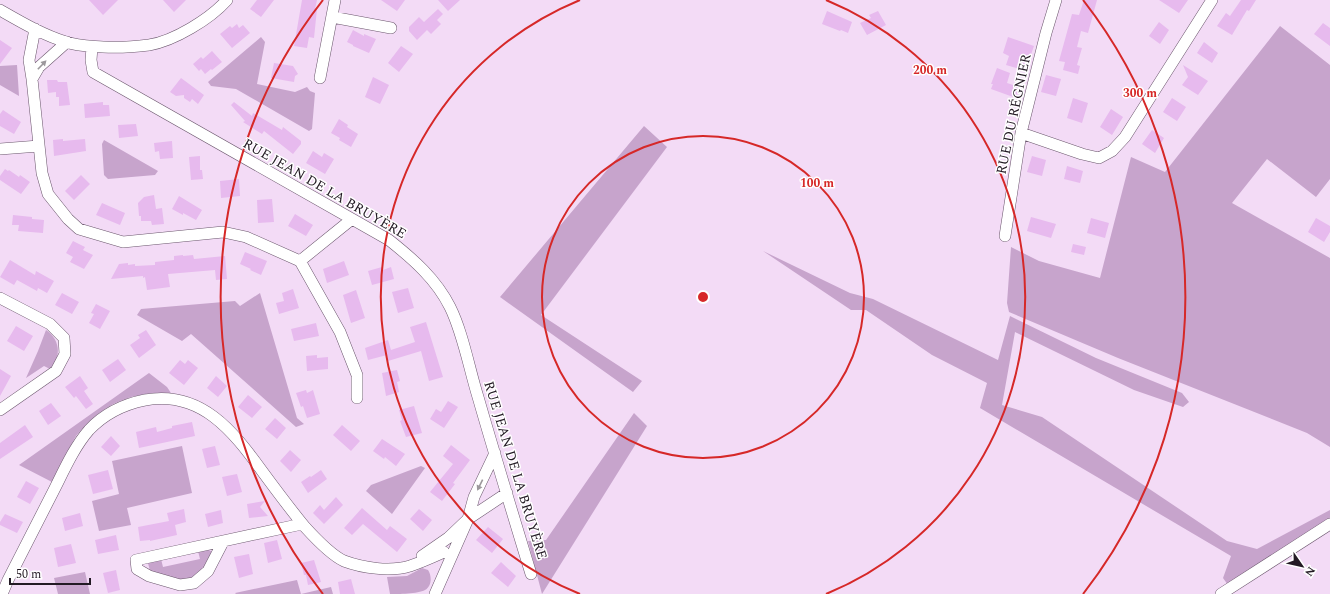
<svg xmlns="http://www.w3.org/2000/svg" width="1330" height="594" viewBox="0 0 1330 594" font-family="Spectral,serif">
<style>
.green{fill:#c7a4cc}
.building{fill:#e7baee}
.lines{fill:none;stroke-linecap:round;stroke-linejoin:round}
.minor-casing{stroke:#6b576d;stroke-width:12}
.minor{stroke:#fff;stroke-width:11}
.oneway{fill:#9c989c}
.ring{fill:none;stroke:#d62828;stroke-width:2}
.labels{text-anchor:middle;stroke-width:3;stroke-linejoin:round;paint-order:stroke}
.street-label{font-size:14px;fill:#231a24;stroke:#fff}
.centre{fill:#d62828;stroke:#fff;stroke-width:2}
.ring-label{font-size:12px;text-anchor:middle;font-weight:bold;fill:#d62828;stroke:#fff;stroke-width:3;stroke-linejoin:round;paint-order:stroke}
</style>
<rect width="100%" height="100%" fill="#f3dbf6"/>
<path class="green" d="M1280 26 1330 65V179L1316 197 1267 159 1232 203 1330 258V447L1307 433 1118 358 1009 312 1007 303 1011 247 1039 261 1100 278 1131 157 1165 172Z
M261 37 265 42 257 84 295 92 307 87 310 91 315 93 312 129 309 131 236 89 211 86 208 82Z
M17 65 19 96 0 85V66Z
M644 126 667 147 541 315 642 381 633 392 500 297Z
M104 140 158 171 155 175 108 179 104 175 102 144Z
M763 251 850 293 873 299 998 360 1010 316 1096 358 1182 393 1189 402 1183 407 1134 390 1015 332 1002 405 1042 417 1227 541 1257 549 1330 510V518L1228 585 1223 578 1231 556 980 408 987 383 932 355 866 310H851Z
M260 293 297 418 304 424 296 427 191 334 182 341 137 315 141 309 235 301 240 306Z
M46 330C60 339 62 357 50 369L44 366 26 378 38 351Z
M149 373 167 387 171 393C138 391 109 401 87 424 83 428 79 432 76 436 67 451 60 467 52 482L19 465Z
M634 413 647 426 542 594 528 541 546 540Z
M182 446 192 493 127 508 131 525 99 531 92 501 119 494 112 461Z
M421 466 425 468 392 514 366 491 371 485Z
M207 549 211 551 212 555C208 563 203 573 195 578 184 585 161 575 150 571L148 563 150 561 161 559 163 567 200 559 198 551Z
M422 568 428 570C432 576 432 586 425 590 418 594 398 594 390 594L387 577 407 576Z
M85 572 90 594H58L54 578Z
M297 580 301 594 331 587 333 594H236L235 593Z"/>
<path class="building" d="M89 0H118L103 15Z
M163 0H186L174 12Z
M257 0H274L261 17 250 9Z
M302 0H317L315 9H317L314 38 309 37 307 48 294 46Z
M381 0H405L397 11Z
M438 0H460L448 11Z
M1084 0H1097L1088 33 1081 31 1077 47 1082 48 1077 65 1080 66 1078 74 1063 70 1065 62 1059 61 1072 14 1079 15Z
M1159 0H1188L1179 13Z
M1241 0H1256L1249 11 1247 10 1232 35 1217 26 1226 13 1230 16Z
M438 9 443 14 437 20 441 24 431 34 427 30 417 40 409 31V27L419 17 424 22Z
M827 11 852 22 848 33 841 30 840 31 822 24Z
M878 11 886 25 867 35 860 23 871 18 869 15Z
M1159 22 1169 30 1160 44 1149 36Z
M1323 23 1330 28V46L1314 34Z
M237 24 239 28 243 25 250 33 232 48 220 34 230 26 232 28Z
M353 30 364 36V34L376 39 369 53 353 46V45L347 42Z
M1008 37 1034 46 1028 63 1026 62 1023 70 1006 65 1009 56 1003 53Z
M0 40 12 48 0 64Z
M1204 42 1218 53 1212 63 1197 53Z
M401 46 413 54 399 72 388 63Z
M212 51 222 62 212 70 211 69 205 74 201 69 199 71 193 64 201 57 203 59Z
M274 63 293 66 298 74 295 76 294 82 271 78Z
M1183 65 1208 81 1198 95 1182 85 1188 77Z
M997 68 1010 73 1007 83 1020 87 1016 98 991 89 993 84H991Z
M1046 75 1061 79 1056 96 1041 92Z
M373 77 389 85 380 104 365 97Z
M181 78 204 95 198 104 192 99 190 102 184 98V95L176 96 170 92Z
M47 80H57L58 82H67L70 105 59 106V97H56V92L48 93Z
M1073 98 1088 103 1082 123 1067 118Z
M1172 98 1186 107 1177 121 1163 112Z
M103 102V105H109L110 116 85 118 84 104Z
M234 102 252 116 253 113 282 130 283 127 301 141V144L293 154 264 131 262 134 243 122 245 121 231 105Z
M1111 109 1123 117 1112 135 1100 127Z
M3 110 21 122 14 134 0 126V114Z
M339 119 348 125 347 127 358 134 351 147 339 140 340 138 331 133Z
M136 124 138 136 119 138 118 125Z
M1152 130 1164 138 1155 153 1142 144Z
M63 139V141L85 139 86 151 54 156 53 140Z
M172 141 173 158 160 159 159 151 155 152 154 143Z
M313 151 322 157 324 153 334 159 325 174 306 163Z
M200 156V170H202L203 179 191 180 189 157Z
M1032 156 1046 160 1042 176 1027 172Z
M1067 166 1083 171 1080 183 1064 179Z
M5 169 8 171 9 170 19 177 20 175 30 182 21 194 0 180V176Z
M81 175 90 184 74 200 65 191Z
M239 179 240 196 221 198 220 181Z
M154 195 156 209 162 208 164 224 152 225 151 221H141V216H139L138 203 144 197Z
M179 196 202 210 196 220 183 213V215L172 209Z
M272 199 274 222 258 223 257 200Z
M102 203 125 213 120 225 96 215Z
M295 214 313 225 306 236 288 226Z
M13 215 32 217V219L44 220 43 233 18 231 19 225H12Z
M1031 217 1056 224 1051 238 1027 231Z
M1091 218 1109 223 1105 238 1087 233Z
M1316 218 1330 226V232L1324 242 1308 232Z
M73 241 85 247 83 250 93 255 84 269 70 262 73 257 66 253Z
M1073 244 1086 247 1084 255 1071 252Z
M245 252 267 261 261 275 250 270 251 269 240 264Z
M183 255V256L193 255 194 259 225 256 227 279 216 280 215 270 168 274 170 287 147 290 145 277 143 278V276L111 279 119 264 128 263V265L135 264V266L155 265V262L174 260V256Z
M10 260 35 275 36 271 54 281 47 293 38 288 37 291 17 280 14 285 0 277Z
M344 261 349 275 327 283 323 269Z
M382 267 383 270 391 267 394 279 372 285 368 271Z
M408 288 414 308 398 313 392 292Z
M293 289 299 308 279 314 276 303 284 301 282 293Z
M356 290 365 318 351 323 343 295Z
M62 293 79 302 72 314 55 305Z
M96 304 110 311 100 329 89 323 94 314 91 313Z
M426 322 443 377 429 381 421 351 388 361 387 355 368 360 365 348 388 340 391 350 415 342 410 327Z
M316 323 319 336 294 341 291 329Z
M16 326 33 336 24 351 7 341Z
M146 330 156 345 139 358 130 345 140 338 138 335Z
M317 355V358L328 357V369L307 371 306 356Z
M118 359 126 370 110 382 102 370Z
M180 360 185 364 188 360 198 368 184 385 169 373Z
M0 369 11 376 0 396Z
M397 370 400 381 397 382 399 392 386 396 382 373Z
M80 376 88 388 84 391 93 404 86 409 76 396 74 398 65 387Z
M216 376 227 386 218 397 207 388Z
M306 390 307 393 313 390 320 414 307 418 303 406 301 407 296 393Z
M248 395 262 407 252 418 238 407Z
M448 401 458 407 444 428 430 419 436 409 441 412Z
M51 403 61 416 48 425 39 411Z
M414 406 422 433 406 437 400 421 402 420 399 410Z
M275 418 286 428 277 439 265 429Z
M192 422 195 436 139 448 136 432 156 427 157 432 172 428V426Z
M25 425 33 437 0 459V443Z
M342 425 360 441 351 451 333 435Z
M111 436 120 446 111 456 101 447Z
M382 439 405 454 396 466 385 457 384 459 373 451Z
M451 445 470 460 453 483 455 484 442 501 430 492 453 464 443 456Z
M215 446 220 465 207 468 202 449Z
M290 450 301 460 291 472 280 461Z
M108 470 113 489 93 494 88 475Z
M321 470 327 479 308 493 301 482 310 476 311 477Z
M237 474 242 492 227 496 222 477Z
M26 481 39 488 30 504 17 497Z
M336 497 343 505 324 524 313 513 320 505 324 510Z
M265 501 260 507 268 516 249 518 247 504Z
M362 508 387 530 390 526 407 539 397 552 363 524 352 535 344 528Z
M184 509 186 522 175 525 177 535 150 541V540L140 541 138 527 169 521 167 513Z
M419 509 432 520 423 531 410 519Z
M221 510 223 523 208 527 205 514Z
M80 513 83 526 65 531 62 518Z
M5 514 23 522 17 533 0 525V522Z
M488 527 503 539 492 553 476 540Z
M116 535 119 550 98 554 95 540Z
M277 540 282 559 268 563 264 543Z
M71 544 76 563 58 567 54 548Z
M249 554 253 574 239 578 234 557Z
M314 560 321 582 308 585 306 575H304L301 563Z
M501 562 516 576 508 587 491 573Z
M116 570 120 590 108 593 103 573Z
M351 579 355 594H340L338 582Z"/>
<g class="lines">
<defs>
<path id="minor" d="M0 10C21 22 43 35 66 42 77 46 91 46 103 47 118 48 133 47 149 45 174 41 210 19 227 0
M332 17 391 28
M35 29 29 60 32 79 39 67 67 42
M92 47 91 60 93 72 389 240C413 259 436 279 450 307 463 333 469 368 478 397 495 456 513 515 531 574
M320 78 335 0
M32 79 42 173 48 194 68 219 79 229 123 242 223 232 246 237 300 261 340 332 357 375V398
M1021 133 1082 154 1099 158 1112 151 1125 137 1212 0
M0 149 39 146
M1005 236 1021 133 1046 33 1056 0
M300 261 352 219
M0 298 50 324 64 338 65 354 56 371 0 410
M223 542 208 571 194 583 180 585 149 576 137 569 136 560 302 524
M422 556 448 538 468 519 507 493
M2 594 8 580C24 549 40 518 55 488 65 468 75 446 89 430 104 414 125 404 145 400 201 390 233 431 262 471 276 490 290 509 305 527 315 538 331 555 344 561 363 568 390 572 410 566 422 562 433 557 444 552
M435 594 468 519 474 497 495 453
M1221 594 1330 524"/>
</defs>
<use href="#minor" class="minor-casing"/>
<use href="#minor" class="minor"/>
</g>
<defs><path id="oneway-solid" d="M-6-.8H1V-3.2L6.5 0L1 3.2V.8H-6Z"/></defs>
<g class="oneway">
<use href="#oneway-solid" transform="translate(42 65) rotate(-46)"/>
<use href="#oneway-solid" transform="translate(480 485) rotate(116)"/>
</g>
<g class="ring">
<circle cx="703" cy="297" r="161"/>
<path d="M580 594A321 321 0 0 1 580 0M826 0A321 321 0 0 1 826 594"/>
<path d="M323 594A482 482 0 0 1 323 0M1083 0A482 482 0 0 1 1083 594"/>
</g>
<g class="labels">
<g class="street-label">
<text transform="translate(1013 114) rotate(-78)" y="5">RUE DU RÉGNIER</text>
<text transform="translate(325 188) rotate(30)" y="5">RUE JEAN DE LA BRUYÈRE</text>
<text transform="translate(516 470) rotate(73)" y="5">RUE JEAN DE LA BRUYÈRE</text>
</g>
</g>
<circle cx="703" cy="297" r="6" class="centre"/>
<g class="ring-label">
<text x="930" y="74">200 m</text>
<text x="1140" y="97">300 m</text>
<text x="817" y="187">100 m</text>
</g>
<g transform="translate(1302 566) rotate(124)" stroke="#ffffff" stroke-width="3" paint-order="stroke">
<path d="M0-3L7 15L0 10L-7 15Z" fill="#231a24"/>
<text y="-6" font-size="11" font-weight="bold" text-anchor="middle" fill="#231a24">N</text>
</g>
<path d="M10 578v6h80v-6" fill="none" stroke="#231a24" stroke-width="2"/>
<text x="16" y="578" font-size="12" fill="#231a24" stroke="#ffffff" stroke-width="3" paint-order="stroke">50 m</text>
</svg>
